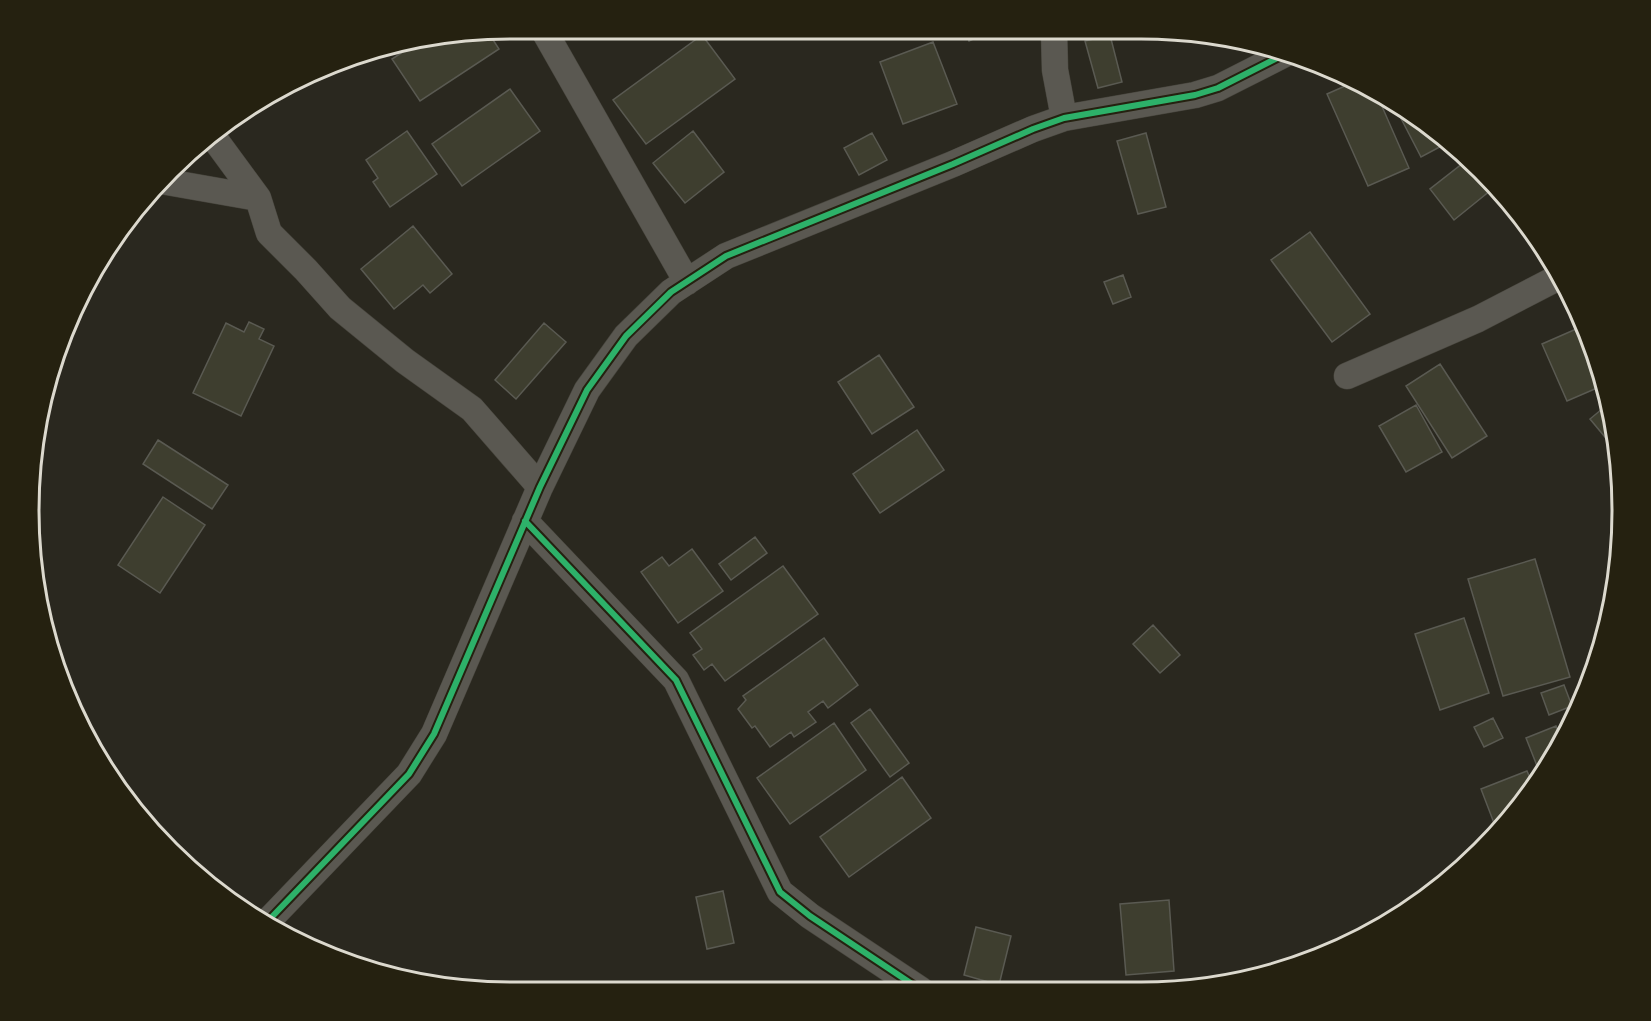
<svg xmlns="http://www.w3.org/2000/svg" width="1651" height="1021" viewBox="0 0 1651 1021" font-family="Inter,sans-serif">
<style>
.building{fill:#3e3e2f;stroke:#5a5a52;stroke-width:1.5}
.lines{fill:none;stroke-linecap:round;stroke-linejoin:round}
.street-casing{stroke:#46443c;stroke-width:27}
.street{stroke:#5a5851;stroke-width:26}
.cycleway-casing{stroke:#252110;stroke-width:10}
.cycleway{stroke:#2db169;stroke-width:6}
.rim{fill:none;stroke:#dcd9ce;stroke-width:3}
</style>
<rect width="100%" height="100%" fill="#2a281f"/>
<path class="building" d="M965 31H991L969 41Z
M488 32 499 49 420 101 392 59 415 44Z
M702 35 735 79 646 144 613 100Z
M1110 35 1122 82 1098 88 1085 41Z
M933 42 957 104 903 124 880 62Z
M1354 82 1377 95 1409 168 1368 186 1327 94Z
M510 89 540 131 462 186 432 144Z
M1394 105 1434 128 1449 142 1421 157Z
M407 131 437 174 390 207 373 182 378 178 366 160Z
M693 131 724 172 685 203 653 163Z
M872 133 887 160 859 175 844 148Z
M1146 133 1166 207 1138 214 1117 141Z
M1467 160 1496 186 1454 220 1430 189Z
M413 226 452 274 430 293 423 285 394 309 361 269Z
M1310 232 1370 314 1332 342 1271 260Z
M1123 275 1131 297 1113 304 1104 282Z
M249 322 264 329 259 339 274 346 241 416 193 393 226 323 244 332Z
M544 323 566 342 516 399 495 380Z
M1583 326 1597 355 1604 385 1567 401 1542 344Z
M879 355 914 407 872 434 838 382Z
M1440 364 1487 436 1452 458 1406 386Z
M1608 404 1618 447 1619 454 1590 419Z
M1416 405 1442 452 1406 472 1379 426Z
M917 430 944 470 880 513 853 474Z
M158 440 228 485 212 509 143 464Z
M163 497 205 525 160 593 118 565Z
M755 537 767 553 731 580 719 564Z
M692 549 723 591 678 623 641 572 662 557 669 566Z
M1535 559 1570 677 1503 696 1468 579Z
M783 566 818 614 725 681 712 664 704 670 693 655 702 649 690 633Z
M1464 618 1489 693 1440 710 1415 634Z
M1153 625 1180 655 1160 673 1133 644Z
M824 638 858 685 828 708 823 701 808 712 816 722 794 737 791 732 770 747 755 726 752 728 738 709 746 700 743 696Z
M1564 685 1572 706 1549 715 1541 693Z
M870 709 909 763 890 777 851 723Z
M1493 718 1503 738 1484 747 1474 727Z
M834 723 866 770 790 824 757 778Z
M1556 726 1562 741 1541 776 1526 738Z
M1527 771 1534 787 1523 804 1497 831 1481 789Z
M902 777 931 818 849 877 820 837Z
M723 891 734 943 707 949 696 897Z
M1169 900 1174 971 1126 975 1120 904Z
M976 927 1011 936 999 985 964 975Z
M1121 986 1174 987V991H1121Z"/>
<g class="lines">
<defs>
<path id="street" d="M543 29 687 282
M1054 32 1055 70 1064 118
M211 134 258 198 269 233 306 270 340 308 405 361 472 409 540 487
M167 182 258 198
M1347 376 1478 319 1561 276
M525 521 676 680 780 892 810 916 921 990
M267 922 409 774 434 734 540 487 587 390 626 336 671 292 726 256 953 164 1033 129 1064 118 1195 95 1218 88 1285 54"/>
</defs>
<use href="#street" class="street-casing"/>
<use href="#street" class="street"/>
<defs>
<path id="cycleway" d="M525 521 676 680 780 892 810 916 921 990
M267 922 409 774 434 734 540 487 587 390 626 336 671 292 726 256 953 164 1033 129 1064 118 1195 95 1218 88 1285 54"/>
</defs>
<use href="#cycleway" class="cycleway-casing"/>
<use href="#cycleway" class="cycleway"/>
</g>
<path d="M0 0H1651V1021H0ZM510 39H1141A471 471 0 0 1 1612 510V511A471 471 0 0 1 1141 982H510A471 471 0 0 1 39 511V510A471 471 0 0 1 510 39Z" fill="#252110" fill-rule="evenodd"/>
<path class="rim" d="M510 39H1141A471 471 0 0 1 1612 510V511A471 471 0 0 1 1141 982H510A471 471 0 0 1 39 511V510A471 471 0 0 1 510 39Z"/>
</svg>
